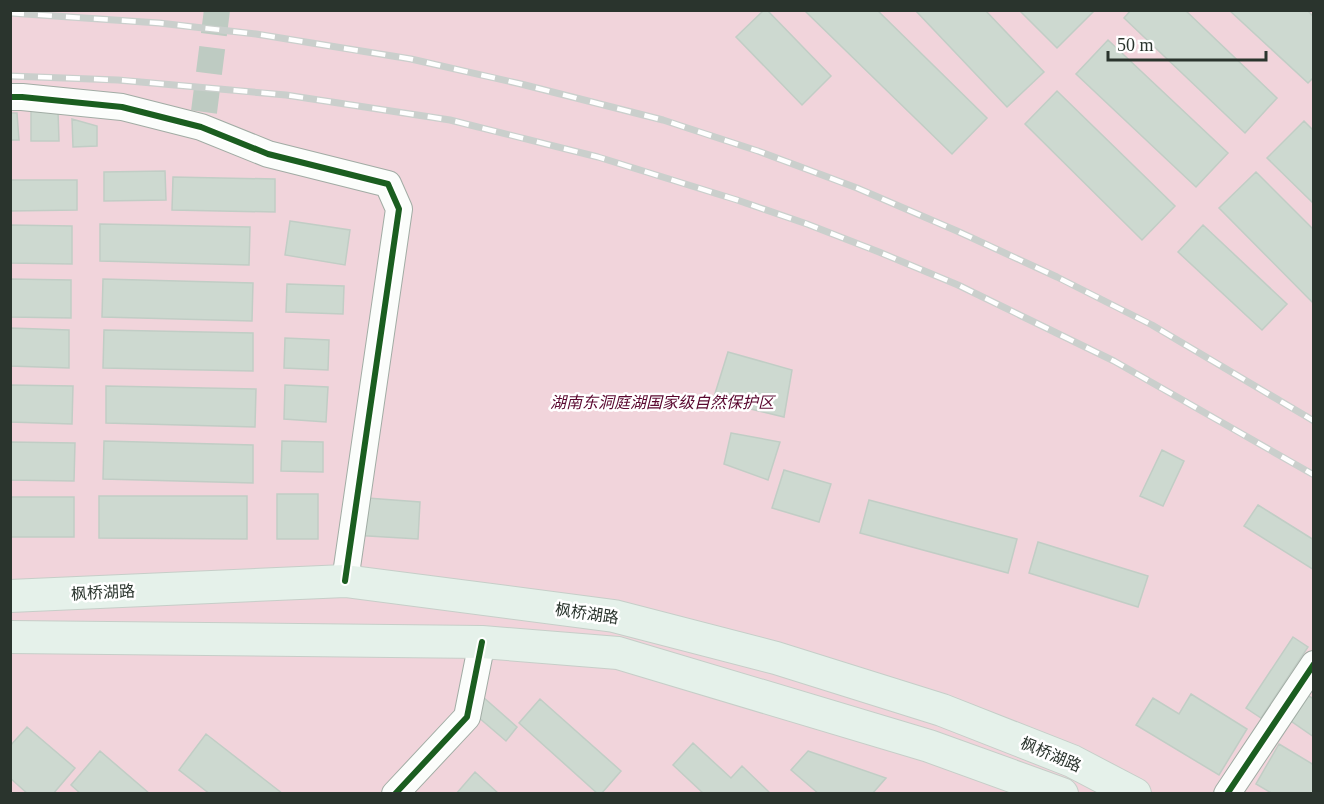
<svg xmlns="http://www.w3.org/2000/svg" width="1324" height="804" viewBox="0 0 1324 804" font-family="'Times New Roman','Noto Sans SC',serif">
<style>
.green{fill:#f1d4db}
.building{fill:#cdd9d0;stroke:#c1cdc5;stroke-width:1.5}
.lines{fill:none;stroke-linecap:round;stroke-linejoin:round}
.minor-tunnel{stroke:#becbc2;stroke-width:26;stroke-dasharray:26 13;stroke-linecap:butt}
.minor-casing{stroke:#a1aca4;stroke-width:28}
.major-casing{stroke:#c6cec8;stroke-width:34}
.minor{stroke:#fbfdfb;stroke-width:26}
.major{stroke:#e5f1ea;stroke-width:32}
.rail-casing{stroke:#cacfcc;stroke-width:7}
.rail{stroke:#fff;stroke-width:4.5;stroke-dasharray:14;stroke-linecap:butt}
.cycleway-casing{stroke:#fff;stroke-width:10}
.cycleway{stroke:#1b5e20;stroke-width:6}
.labels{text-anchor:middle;stroke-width:5;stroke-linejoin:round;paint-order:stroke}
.park-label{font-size:16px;font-style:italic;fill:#59072f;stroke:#fff}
.street-label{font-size:16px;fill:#2a342d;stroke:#fff}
</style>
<rect width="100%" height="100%" fill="#e3f1e7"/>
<path class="green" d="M10 11H1313V793H11Z"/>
<path class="building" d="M764 10H767L831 76 802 105 736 37Z
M804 10H877L987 118 952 154Z
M915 10H985L1044 72 1007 107Z
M1019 10H1093L1094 11 1057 48Z
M1131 10H1185L1277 98 1245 133 1124 18Z
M1229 10H1307L1314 17V77L1308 83Z
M1108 40 1228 153 1196 187 1076 74Z
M1057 91 1175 206 1142 240 1025 124Z
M31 111H58L59 141H31Z
M10 113H17L19 140H10Z
M72 119 97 126V146L73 147Z
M1304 121 1314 131V204L1267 158Z
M165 171 166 200 104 201V172Z
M1256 172 1314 230V304L1219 208Z
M173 177 275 179V212L172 210Z
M10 180H77V210L10 211Z
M290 221 350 230 345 265 285 255Z
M100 224 250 227 249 265 100 261Z
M10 225 72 226V264L10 263Z
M1203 225 1287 304 1262 330 1178 252Z
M10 279 71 280V318L10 317Z
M103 279 253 283 252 321 102 317Z
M287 284 344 286 343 314 286 312Z
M10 328 69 330V368L10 366Z
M104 330 253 333V371L103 368Z
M285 338 329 340 328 370 284 368Z
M728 352 792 370 784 417 713 400Z
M10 385 73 386 72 424 10 422Z
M285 385 328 387 326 422 284 419Z
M106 386 256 389 255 427 106 423Z
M731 433 780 442 768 480 724 464Z
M104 441 253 445V483L103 479Z
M282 441 323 442V472L281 471Z
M10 442 75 443 74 481 10 480Z
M1162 450 1184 461 1163 506 1140 496Z
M784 470 831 484 819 522 772 508Z
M277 494H318V539H277Z
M99 496H247V539L99 538Z
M10 497H74V537H10Z
M354 497 420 502 418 539 352 535Z
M869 500 1017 539 1008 573 860 533Z
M1258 505 1314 540V570L1244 526Z
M1038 542 1148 576 1138 607 1029 573Z
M1293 637 1308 647 1261 718 1246 708Z
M1191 694 1247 729 1219 775 1136 725 1153 698 1179 714Z
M1305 694 1314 699V737L1288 719Z
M483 697 517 727 506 741 471 711Z
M540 699 621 771 601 794H598L519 723Z
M27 727 75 768 53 794H28L10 778V746Z
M206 734 283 794H210L179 770Z
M693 743 731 778 742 766 771 794H704L673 765Z
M1279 744 1314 765V794H1273L1256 784Z
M100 751 150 794H81L71 785Z
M808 751 886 778 872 794H819L791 770Z
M475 772 499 794H456Z"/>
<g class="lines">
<path class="minor-tunnel" d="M204 112 217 10"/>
<defs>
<path id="minor" d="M10 97H22L122 107 201 127 268 154 388 184 399 209 345 581
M395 794 467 717 482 642
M1227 794 1314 664"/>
<path id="major" d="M10 596 345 581 614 616 776 658 942 710 1072 761 1135 794
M10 637 482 642 618 653 929 746 1062 794"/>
</defs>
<use href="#minor" class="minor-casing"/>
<use href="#major" class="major-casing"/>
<use href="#minor" class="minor"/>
<use href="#major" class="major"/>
<defs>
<path id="rail" d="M10 13 159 23 256 34 411 59 521 84 663 120 758 151 857 188 957 231 1057 277 1152 325 1314 421
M10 76 118 80 286 95 450 120 598 157 737 200 807 224 879 252 958 285 1114 361 1314 475"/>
</defs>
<use href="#rail" class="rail-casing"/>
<use href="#rail" class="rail"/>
<defs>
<path id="cycleway" d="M10 97H22L122 107 201 127 268 154 388 184 399 209 345 581
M395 794 467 717 482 642
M1227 794 1314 664"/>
</defs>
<use href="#cycleway" class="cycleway-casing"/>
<use href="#cycleway" class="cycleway"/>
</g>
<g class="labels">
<g class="park-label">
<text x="662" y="408">湖南东洞庭湖国家级自然保护区</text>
</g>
<g class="street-label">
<text transform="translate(103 592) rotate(-3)" y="6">枫桥湖路</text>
<text transform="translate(587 613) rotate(8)" y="6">枫桥湖路</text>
<text transform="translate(1051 754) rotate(23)" y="6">枫桥湖路</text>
</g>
</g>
<rect width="1324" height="804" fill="none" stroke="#2a342d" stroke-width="24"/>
<path d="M1108 51v9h158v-9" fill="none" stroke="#2a342d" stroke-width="3"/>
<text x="1117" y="51" font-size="18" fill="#2a342d" stroke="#ffffff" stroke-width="4.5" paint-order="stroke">50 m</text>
</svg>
